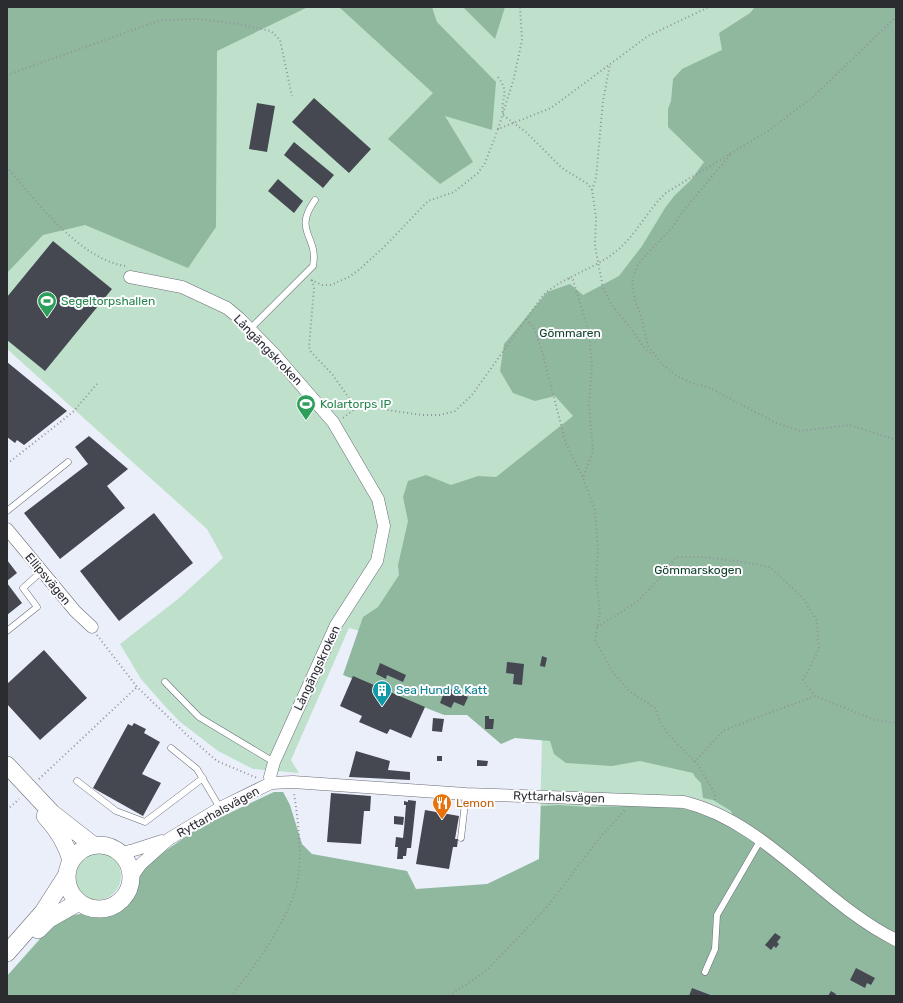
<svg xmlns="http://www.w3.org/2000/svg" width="903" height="1003" viewBox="0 0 903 1003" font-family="Rubik,sans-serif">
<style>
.green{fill:#bfe1cb}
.forest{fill:#90b89f}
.building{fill:#454851}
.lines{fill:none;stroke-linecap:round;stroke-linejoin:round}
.lane-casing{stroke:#696c76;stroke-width:7}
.street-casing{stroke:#696c76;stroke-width:13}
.secondary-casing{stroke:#696c76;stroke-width:18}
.path{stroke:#90939a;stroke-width:2;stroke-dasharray:1 3;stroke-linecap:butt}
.lane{stroke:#fff;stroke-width:6}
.street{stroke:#fff;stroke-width:12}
.secondary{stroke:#fff;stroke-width:17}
.labels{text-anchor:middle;stroke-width:4;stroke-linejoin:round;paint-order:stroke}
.leisure-label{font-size:12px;fill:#27864d;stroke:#fcfcff;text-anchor:start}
.park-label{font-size:12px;fill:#104229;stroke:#fcfcff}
.street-label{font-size:12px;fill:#2b2c30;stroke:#fcfcff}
.culture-label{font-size:12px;fill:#0d838f;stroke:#fcfcff;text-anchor:start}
.food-label{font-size:12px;fill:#c56008;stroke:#fcfcff;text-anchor:start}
</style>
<rect width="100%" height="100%" fill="#ebeffa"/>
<path class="green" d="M7 7H896V996H7V976L40 938 81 914 101 918 119 911 133 897 139 878 198 828 274 792H283L290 805 287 833 271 847 484 917 539 859 544 658 414 646 349 628 291 760 299 773 253 769 218 751 179 721 163 704 141 679 120 644 178 599 223 558 207 529 7 349Z
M73 876a24 24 0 1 1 48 0a24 24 0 1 1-48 0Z"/>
<path class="forest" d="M7 7H308L217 51 216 227 188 268 85 225 43 235 7 273Z
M339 7H432L437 22 496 82 492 130 445 116 473 162 440 184 388 139 433 93Z
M463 7H505L495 39Z
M755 7H896V996H7V976L61 916 81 914 101 918 119 911 133 897 139 878 148 863 198 828 274 792H283L290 805 302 844 312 854 407 871 416 889 487 884 539 859 541 806 558 805 589 807 665 805 719 817 737 828 731 811 713 800 703 798 701 783 695 777 693 773 640 761 612 766 566 763 554 754 550 741 515 738 501 744 467 715H444L343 675 363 617 378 607 399 575 398 565 408 521 403 497 408 481 426 475 451 485 478 476 496 477 573 416 555 396 535 401 513 393 500 371 504 344 547 292 570 284 583 295 619 276 642 246 665 208 675 195 691 180 704 162 668 127V109L671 101 673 79 682 69 722 50 719 33 750 13Z"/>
<path class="building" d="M314 98 371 149 349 173 292 122Z
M257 103 275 106 267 152 249 149Z
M294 142 334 175 323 188 284 155Z
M278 179 303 201 294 213 268 191Z
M53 241 112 289 45 371 7 340V297Z
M7 362 67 411 24 445 17 440 15 443 7 437Z
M89 436 128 469 107 486 125 508 60 559 24 513 88 464 75 447Z
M154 513 193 563 119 621 80 571Z
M7 560 17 573 7 581Z
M7 583 22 603 7 615Z
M44 650 87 698 40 740 7 704V684Z
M542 656 547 658 545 667 540 666Z
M507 662 524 664 522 685 513 684 514 674 506 673Z
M380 663 406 675 403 682 387 675 386 679 376 674Z
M353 676 425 707 411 738 390 729 387 734 359 722 362 716 340 706Z
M446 687 468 697 464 706 454 702 451 708 440 703Z
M485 716H489V719H494L493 729H485Z
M433 718 444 719 442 732 432 731Z
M134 723 146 729 144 733 160 742 142 774 161 783 143 816 93 788 128 724 132 726Z
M356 751 390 761 388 770 410 772V780L349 777Z
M437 756H442V761H437Z
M477 760 488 761 487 766H477Z
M331 793 371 796 370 811H364L361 844 327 842Z
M408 800 416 801 413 830 404 829 406 805H404V801L408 802Z
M425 810 459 816 455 839H458L457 847H453L449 869 416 864Z
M394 816 404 817 403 825 394 824Z
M404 829 413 830 411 848H407L406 856H403V859H397L398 847H395L396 837 403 838Z
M775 933 781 937 777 942 779 944 776 948 774 946 771 950 765 945Z
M856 968 875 978 871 985 867 983 865 988 850 980Z
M692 988 713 996H689Z
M831 991 836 994 835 996H828Z"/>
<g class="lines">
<defs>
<path id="lane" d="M250 329 313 266C319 236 292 232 315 200
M7 511 68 462
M7 631 37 607 23 588 42 571
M165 682 199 717 274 762
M171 748 197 769 220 808
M77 781 116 811 145 822 203 778
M461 838 466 794
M705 972 715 949 717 915 760 841"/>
<path id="street" d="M130 277 182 287 227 308 239 318 275 355 333 422 378 499 384 526 377 561 336 625 274 762 270 777 271 783
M7 529 75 611 92 627
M120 853 134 850 162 841
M131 878 141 864 169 839 220 808 271 783 293 782 466 794 684 802C766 822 821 903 896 940"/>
<path id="secondary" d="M7 765 52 813 93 845
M45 816C57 829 66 843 71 860
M67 877a32 32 0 1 1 64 0a32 32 0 1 1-64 0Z
M38 930 49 919 79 902
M7 953 43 912 66 876"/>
</defs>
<use href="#lane" class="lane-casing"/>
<use href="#street" class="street-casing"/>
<use href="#secondary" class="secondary-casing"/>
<path class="path" d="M7 75 161 20 199 19 238 24 271 31 280 40 292 96
M498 77C511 95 500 97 503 115L527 133 562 168 588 184 592 190 596 217 595 246 603 288 611 304 632 330 645 349 652 354
M498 129 514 78 522 40 520 7
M730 155 680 215 673 227 644 257 636 268 632 283 635 301 641 316 648 346 662 364 677 376 692 383 710 388 776 423 800 431 850 425 896 440
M7 167C35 200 80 260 126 266L127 268
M592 190 596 178 603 101 610 64
M569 278 573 280 589 332 592 366 589 405 593 451 583 478 595 510 598 551 596 581 600 611 595 640 612 671 629 691 655 708 661 724 669 735 699 766 715 794V802
M311 280 322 285H331L349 277 360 269 386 245 428 201 454 192 478 173 485 163 498 129 551 108 648 36 709 7
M312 280 314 288 309 347 311 352 332 374 356 408
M526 319 534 328 541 348 566 444 583 478
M343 418 356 408 367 407 422 415H440L455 411 472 395 544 294C568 274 600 268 622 246 639 230 649 208 667 192L768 131 813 97 896 17
M7 464 73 412 97 384
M597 627 637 602 658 580 676 557H703L743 562 770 567 803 598 817 621 819 649 803 680 815 696 875 720 896 723
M97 635 137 687 187 735 217 761 257 778
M694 762 724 730 815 696
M39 779 137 687
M7 810 19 799
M231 996C254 968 289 919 297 884 303 856 298 821 294 793
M449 996 486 971 548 906 597 841 625 810"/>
<use href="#lane" class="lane"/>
<use href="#street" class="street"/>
<use href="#secondary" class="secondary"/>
</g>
<defs>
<symbol id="stadium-pin" viewBox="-11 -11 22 30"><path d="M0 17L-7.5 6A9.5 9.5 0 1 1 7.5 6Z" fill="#2e9e5b" stroke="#fcfcff"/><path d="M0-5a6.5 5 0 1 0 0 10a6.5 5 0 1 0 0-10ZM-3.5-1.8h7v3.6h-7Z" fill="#fff"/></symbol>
<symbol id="building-pin" viewBox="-11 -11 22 30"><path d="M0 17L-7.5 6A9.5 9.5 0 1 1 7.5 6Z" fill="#0f9aa8" stroke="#fcfcff"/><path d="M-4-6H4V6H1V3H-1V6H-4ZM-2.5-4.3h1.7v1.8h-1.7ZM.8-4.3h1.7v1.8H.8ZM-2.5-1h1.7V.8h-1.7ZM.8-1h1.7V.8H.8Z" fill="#fff"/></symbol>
<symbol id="restaurant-pin" viewBox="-11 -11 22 30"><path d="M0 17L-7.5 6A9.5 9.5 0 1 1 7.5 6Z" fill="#e8710a" stroke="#fcfcff"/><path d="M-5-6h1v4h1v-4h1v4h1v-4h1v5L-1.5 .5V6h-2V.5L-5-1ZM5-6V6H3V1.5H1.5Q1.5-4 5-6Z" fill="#fff"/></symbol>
</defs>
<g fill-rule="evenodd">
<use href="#stadium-pin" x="36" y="290" width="22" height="30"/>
<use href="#stadium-pin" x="295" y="393" width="22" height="30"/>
<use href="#building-pin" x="371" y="679" width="22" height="30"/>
<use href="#restaurant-pin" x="431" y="792" width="22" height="30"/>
</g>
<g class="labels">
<g class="leisure-label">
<text x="61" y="305">Segeltorpshallen</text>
<text x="320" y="408">Kolartorps IP</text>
</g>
<g class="park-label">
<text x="570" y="337">Gömmaren</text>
<text x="698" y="574">Gömmarskogen</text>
</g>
<g class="street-label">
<text transform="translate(268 350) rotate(46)" y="4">Långängskroken</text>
<text transform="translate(48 579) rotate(50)" y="4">Ellipsvägen</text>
<text transform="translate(317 668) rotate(-65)" y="4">Långängskroken</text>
<text transform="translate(559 797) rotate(2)" y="4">Ryttarhalsvägen</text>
<text transform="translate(218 812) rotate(-29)" y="4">Ryttarhalsvägen</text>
</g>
<g class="culture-label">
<text x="396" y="694">Sea Hund &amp; Katt</text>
</g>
<g class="food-label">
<text x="456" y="807">Lemon</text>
</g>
</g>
<rect width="903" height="1003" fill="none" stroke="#2b2c30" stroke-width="16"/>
</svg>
